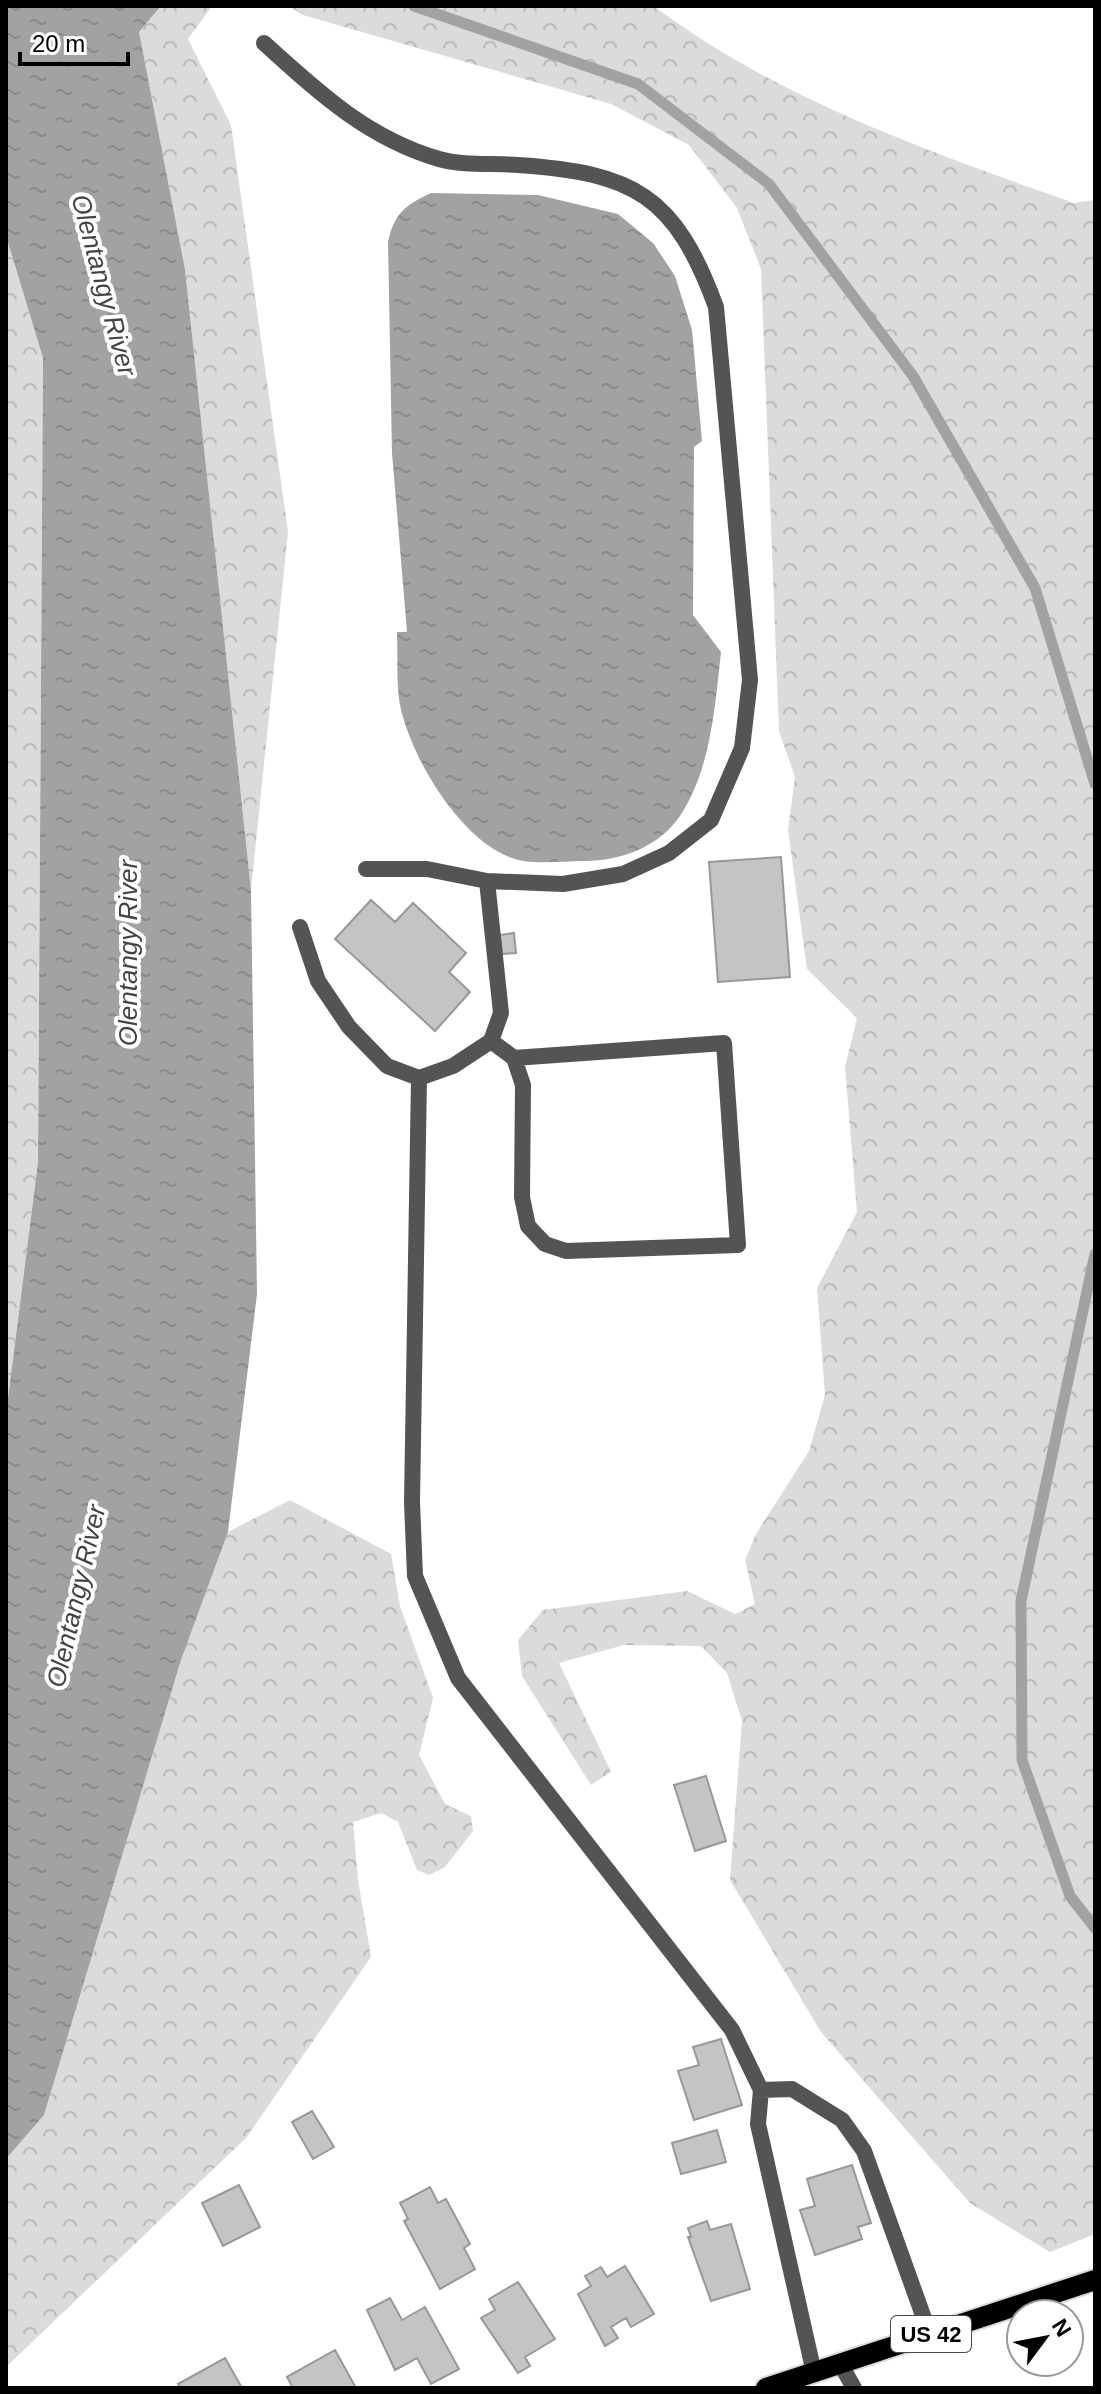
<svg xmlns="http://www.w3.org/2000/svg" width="1101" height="2394" viewBox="0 0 1101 2394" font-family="Helvetica,sans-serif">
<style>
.forest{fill:url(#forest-crowns)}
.water{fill:url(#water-ripples)}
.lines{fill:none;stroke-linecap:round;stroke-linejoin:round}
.stream{stroke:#a2a2a2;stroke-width:11}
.building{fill:#c4c4c4;stroke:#989898;stroke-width:2}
.primary-casing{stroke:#dbdbdb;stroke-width:24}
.lane{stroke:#545454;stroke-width:16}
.street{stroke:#545454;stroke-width:16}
.primary{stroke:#000;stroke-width:20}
.labels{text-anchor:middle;stroke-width:8;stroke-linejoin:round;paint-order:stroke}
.shield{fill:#fff;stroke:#4c4c4c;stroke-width:2}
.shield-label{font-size:22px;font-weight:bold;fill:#000}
.water-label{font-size:26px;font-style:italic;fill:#434343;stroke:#fff}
</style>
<defs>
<pattern id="forest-crowns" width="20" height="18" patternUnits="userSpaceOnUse" patternTransform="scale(2)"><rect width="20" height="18" fill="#dbdbdb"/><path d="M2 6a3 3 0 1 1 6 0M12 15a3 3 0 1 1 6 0" fill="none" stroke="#bababa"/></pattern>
<pattern id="water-ripples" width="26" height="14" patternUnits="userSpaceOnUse" patternTransform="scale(2)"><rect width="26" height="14" fill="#a2a2a2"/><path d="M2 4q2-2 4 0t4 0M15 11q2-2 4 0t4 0" fill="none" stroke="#8a8a8a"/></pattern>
</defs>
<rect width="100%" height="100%" fill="#fff"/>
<path class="forest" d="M161 6H212L188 39 231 125 288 532 251 890 185 269 139 32Z
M288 6H654C777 99 930 152 1074 203L1095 200V2234L1050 2252 970 2203 821 2032 730 1880 742 1721 727 1673 701 1646 624 1645 559 1663 611 1772 591 1785 522 1676 518 1640 543 1610 687 1591 735 1614 755 1604 745 1560 756 1534 809 1451 825 1395 817 1288 857 1212 845 1067 857 1018 807 969 788 830 795 777 779 731 761 269 737 208 689 145 611 104 303 15Z
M6 236 43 358 38 1162 6 1414Z
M290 1500 391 1554 400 1606 433 1698 419 1755 445 1804 471 1816 473 1831 445 1867 429 1875 417 1870 398 1822 381 1813 353 1822 358 1880 371 1957 246 2138 6 2367V2159L44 2115 181 1660 228 1532Z"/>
<path class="water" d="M6 6H161L139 32 185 269 251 890 257 1294 228 1532 181 1660 44 2115 6 2159V1414L38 1162 43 358 6 236Z
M431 193 538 195 618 214 653 243 675 276 692 330 702 441 694 447 693 615 721 652C715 706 711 769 680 816 659 847 620 861 585 861 565 861 543 864 524 861 466 852 411 759 400 705 396 682 398 656 397 632H407L392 453 388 242C394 214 405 205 431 193Z"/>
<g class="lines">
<path class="stream" d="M414 6 638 84 769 184 913 376 1035 588 1095 784
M1095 1254 1021 1601 1022 1760 1070 1896 1095 1928"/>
</g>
<path class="building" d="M781 857 790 977 718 982 709 862Z
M371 900 395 922 413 903 466 953 449 972 470 992 435 1031 335 939Z
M514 933 516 953 502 954 500 935Z
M706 1776 726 1841 695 1851 674 1785Z
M721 2039 742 2105 694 2120 678 2071 699 2065 693 2047Z
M312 2111 334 2147 313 2159 292 2122Z
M717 2130 726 2162 681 2174 672 2143Z
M852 2165 871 2223 858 2227 862 2239 815 2255 800 2210 815 2206 807 2179Z
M239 2185 260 2227 223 2246 202 2203Z
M430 2187 438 2203 446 2199 470 2244 464 2248 475 2269 440 2289 404 2221 408 2219 400 2203Z
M707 2221 710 2230 731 2224 750 2289 711 2301 688 2237H691L688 2228Z
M625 2266 654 2314 631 2327 626 2318 611 2327 618 2338 605 2346 578 2294 591 2286 585 2276 601 2267 607 2277Z
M518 2282 555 2339 525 2357 530 2366 518 2373 481 2318 495 2310 489 2299Z
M390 2298 402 2320 425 2307 459 2369 431 2384 417 2358 395 2370 367 2310Z
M335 2350 356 2388H293L287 2377Z
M225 2358 242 2388H180L178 2384Z"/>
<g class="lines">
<defs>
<path id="primary" d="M766 2388 1095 2280"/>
</defs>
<use href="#primary" class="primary-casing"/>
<path class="lane" d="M264 43C318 92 367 138 439 159 463 166 493 163 518 165 634 173 675 195 716 307L750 680 742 748 711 820 669 853 623 874 563 884 487 881 427 869H366
M300 927 318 981 349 1027 387 1066 419 1078 453 1066 491 1041 501 1013 487 881
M491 1041 514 1058 724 1043 738 1245 566 1251 545 1244 528 1226 522 1197 523 1085 514 1058
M419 1078 412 1502 415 1576 458 1678 732 2030 761 2090
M814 2373 758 2124 761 2090 792 2089 842 2120 864 2151 930 2335"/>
<path class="street" d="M841 2365 854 2388"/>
<use href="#primary" class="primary"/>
</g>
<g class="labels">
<rect class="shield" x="891" y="2316" width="80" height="36" rx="6"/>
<g class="shield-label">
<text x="931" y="2342">US 42</text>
</g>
<g class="water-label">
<text transform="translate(104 285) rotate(75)" y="9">Olentangy River</text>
<text transform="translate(128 953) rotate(-90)" y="9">Olentangy River</text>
<text transform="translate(76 1596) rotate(-77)" y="9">Olentangy River</text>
</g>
</g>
<rect width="1101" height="2394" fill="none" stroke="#000000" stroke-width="16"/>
<g transform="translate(1045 2338) rotate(58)"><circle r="38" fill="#ffffff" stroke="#999999" stroke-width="2"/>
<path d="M0-6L14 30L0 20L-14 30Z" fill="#000000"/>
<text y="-12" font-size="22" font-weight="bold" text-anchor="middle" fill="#000000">N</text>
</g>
<path d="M20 52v12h108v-12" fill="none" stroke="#000000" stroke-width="4"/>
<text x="32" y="52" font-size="24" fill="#000000" stroke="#ffffff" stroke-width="6" paint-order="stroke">20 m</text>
</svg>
